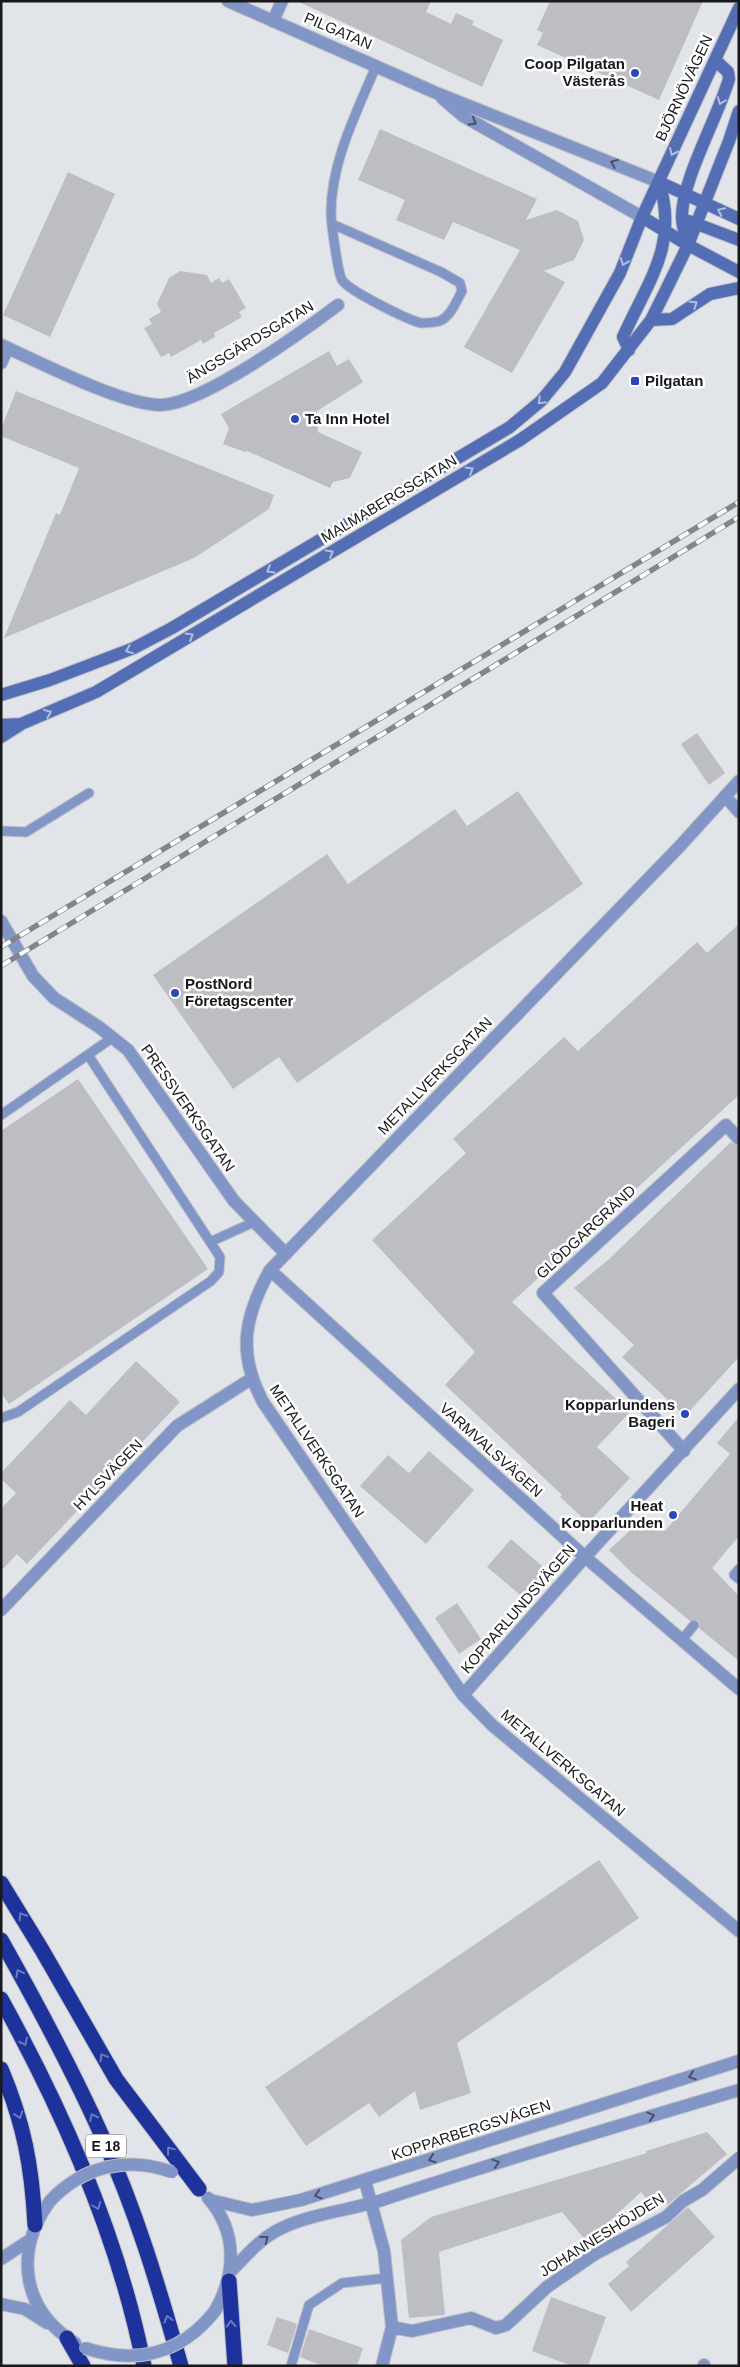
<svg xmlns="http://www.w3.org/2000/svg" width="740" height="2367" viewBox="0 0 740 2367" font-family="Helvetica,sans-serif">
<style>
.building{fill:#bcbec3}
.lines{fill:none;stroke-linecap:round;stroke-linejoin:round}
.service-casing{stroke:#bdbfc4;stroke-width:11}
.minor-casing{stroke:#bdbfc4;stroke-width:14}
.tertiary-casing{stroke:#bdbfc4;stroke-width:14}
.secondary-casing{stroke:#bdbfc4;stroke-width:14}
.motorway-casing{stroke:#bdbfc4;stroke-width:17}
.service{stroke:#8295c7;stroke-width:9}
.minor{stroke:#8295c7;stroke-width:12}
.tertiary{stroke:#8295c7;stroke-width:12}
.secondary{stroke:#546eb6;stroke-width:12}
.motorway{stroke:#1d329b;stroke-width:15}
.rail-casing{stroke:#848589;stroke-width:5.5}
.rail{stroke:#fff;stroke-width:4;stroke-dasharray:11;stroke-linecap:butt}
.tertiary-bridge-casing{stroke:#bdbfc4;stroke-width:14;stroke-linecap:butt}
.tertiary-bridge{stroke:#8295c7;stroke-width:12}
.oneway{stroke:#b2bede}
.oneway2{stroke:#485168}
.oneway3{stroke:#6c7abe}
.poi-dot{fill:#2c48b8;stroke:#fff;stroke-width:2}
.labels{text-anchor:middle;stroke-width:5;stroke-linejoin:round;paint-order:stroke}
.shield{fill:#fff;stroke:#5e5e5f;stroke-width:1}
.shield-label{font-size:14px;font-weight:bold;fill:#19191b}
.street-label{font-size:15px;fill:#19191b;stroke:#fff}
.poi-label{font-size:15px;font-weight:bold;fill:#19191b;stroke:#fff;text-anchor:end}
</style>
<rect width="100%" height="100%" fill="#e1e4e9"/>
<path class="building" d="M297 1H431L426 12 451 24 456 13 474 21 472 25 503 40 482 87Z
M550 1H703L659 100 537 45 543 33 537 30Z
M380 129 537 199 526 220 557 210 578 221 584 240 574 260 544 271 565 282 512 373 464 347 520 250 453 222 444 240 396 220 405 200 358 180Z
M68 172 115 194 50 337 3 315Z
M180 271 207 275 211 283 219 278 222 283 229 279 246 308 239 312 242 317 214 333 215 337 203 344 201 340 171 357 169 353 161 357 144 328 152 324 149 319 161 312 157 304 169 278Z
M329 351 337 366 349 359 363 382 317 411 318 432 362 452 350 478 333 482 330 488 247 451 245 452 223 444 229 428 221 414Z
M16 391 274 495 269 509 194 558 4 638 56 513 60 515 79 468 1 436V429Z
M697 733 725 773 709 785 681 744Z
M518 791 583 884 297 1083 279 1057 233 1089 153 975 327 854 348 884 455 809 467 826Z
M739 924V1095L512 1302 630 1412 597 1447 630 1478 588 1523 560 1497 562 1495 445 1385 475 1352 372 1240 466 1153 453 1139 564 1037 578 1051 697 942 707 953Z
M78 1079 208 1269 9 1404 1 1393V1131Z
M731 1142 739 1147V1357L685 1416 622 1357 634 1345 574 1288 608 1260Z
M136 1361 180 1402 27 1564 17 1554 1 1571V1509L16 1493 1 1479V1473L70 1400 86 1415Z
M739 1417V1536L712 1568 739 1596V1661L699 1628 698 1620 690 1621 632 1573 609 1550 637 1524 665 1531 730 1454 717 1443Z
M429 1451 474 1490 426 1544 360 1486 388 1455 409 1473Z
M511 1539 549 1572 525 1599 487 1567Z
M457 1603 481 1639 459 1654 435 1618Z
M599 1860 639 1918 457 2043 471 2093 420 2110 415 2091 379 2117 369 2103 306 2146 265 2087Z
M707 2132 727 2154 667 2205 657 2194 650 2203 641 2192 587 2242 562 2212 439 2252 445 2315 409 2318 401 2240 431 2217 647 2153 646 2151Z
M688 2207 715 2237 631 2312 608 2284 629 2266 626 2262Z
M551 2297 606 2317 588 2366H572L532 2351Z
M277 2317 297 2324 288 2353 267 2345Z
M309 2329 363 2348 357 2366H323L300 2357Z"/>
<g class="lines">
<defs>
<path id="service" d="M332 224 441 272 460 283 462 291C457 300 451 316 440 321 436 322 426 323 421 323 408 320 349 291 342 280 338 274 331 222 331 213 331 161 357 112 376 66
M1 831 26 832 89 793
M1 1115 112 1038
M210 1242 254 1222
M1 1418 18 1412 211 1281 219 1272 220 1257 88 1055
M739 1569 734 1575 739 1579
M682 1640 694 1625
M291 2366 309 2305 342 2283 387 2278"/>
<path id="minor" d="M273 21 282 1
M1 345C39 362 122 405 161 405 203 404 302 332 338 305
M1 363 8 348
M739 781 680 846 270 1270C244 1317 237 1353 263 1402L463 1695 492 1725 739 1931
M725 796 739 812
M1 921 33 976 54 998 99 1027 128 1050 234 1201 286 1254
M270 1270 585 1557 739 1689
M684 1451 543 1293 726 1125 739 1139
M1 1610 177 1426 251 1379
M463 1695 585 1557 739 1389
M365 2181 384 2251 392 2327 382 2366
M392 2327 412 2331 471 2318 496 2328 506 2325 547 2287 595 2254 666 2217 683 2201 702 2190 739 2158
M704 2365V2366"/>
<path id="tertiary" d="M228 1 434 92 659 182
M442 98 463 116 642 217
M208 2198C238 2232 236 2274 215 2311
M210 2200 252 2210 301 2200 739 2061
M50 2201C14 2251 21 2309 75 2343
M1 2259 30 2240
M231 2271C245 2257 258 2241 276 2231 309 2213 350 2211 385 2199 502 2160 620 2125 739 2090
M1 2304 25 2309 47 2323"/>
<path id="secondary" d="M659 182 739 219
M642 217 688 245 739 272
M689 221 739 240
M688 245C686 236 682 227 682 218 681 181 718 117 729 79L728 72 715 60
M651 320 672 319 710 294 739 288
M629 350 623 337C648 281 679 245 659 182
M1 695 50 680 134 648 172 628 510 427 541 401 565 372 620 273 642 217 739 8
M1 725 21 724 96 692 520 440 602 383 651 320 664 294 688 245 729 141 739 111
M1 737 20 725"/>
<path id="motorway" d="M1 1883 42 1950 116 2079 199 2189
M1 1940C37 2004 72 2069 102 2136 136 2210 159 2288 181 2366
M1 1999C64 2113 119 2238 144 2366
M1 2069C24 2123 32 2167 35 2225
M229 2281 235 2366
M67 2338 83 2366"/>
</defs>
<use href="#service" class="service-casing"/>
<use href="#minor" class="minor-casing"/>
<use href="#tertiary" class="tertiary-casing"/>
<use href="#secondary" class="secondary-casing"/>
<use href="#motorway" class="motorway-casing"/>
<use href="#service" class="service"/>
<use href="#minor" class="minor"/>
<use href="#tertiary" class="tertiary"/>
<use href="#secondary" class="secondary"/>
<use href="#motorway" class="motorway"/>
<defs>
<path id="rail" d="M1 947 739 502
M1 966 739 517"/>
</defs>
<use href="#rail" class="rail-casing"/>
<use href="#rail" class="rail"/>
<defs>
<path id="tertiary-bridge" d="M50 2201C83 2166 127 2156 172 2172
M85 2348C136 2365 181 2354 215 2311"/>
</defs>
<use href="#tertiary-bridge" class="tertiary-bridge-casing"/>
<use href="#tertiary-bridge" class="tertiary-bridge"/>
</g>
<defs><path id="oneway-chevron" d="M-2-3.5L2.5 0L-2 3.5" fill="none" stroke-width="1.6" stroke-linecap="round" stroke-linejoin="round" transform="scale(1.25)"/></defs>
<g class="oneway">
<use href="#oneway-chevron" transform="translate(721 101) rotate(111)"/>
<use href="#oneway-chevron" transform="translate(673 152) rotate(114)"/>
<use href="#oneway-chevron" transform="translate(721 211) rotate(-154)"/>
<use href="#oneway-chevron" transform="translate(624 262) rotate(112)"/>
<use href="#oneway-chevron" transform="translate(694 304) rotate(-33)"/>
<use href="#oneway-chevron" transform="translate(541 401) rotate(135)"/>
<use href="#oneway-chevron" transform="translate(470 470) rotate(-31)"/>
<use href="#oneway-chevron" transform="translate(330 553) rotate(-31)"/>
<use href="#oneway-chevron" transform="translate(270 570) rotate(149)"/>
<use href="#oneway-chevron" transform="translate(190 636) rotate(-31)"/>
<use href="#oneway-chevron" transform="translate(129 650) rotate(158)"/>
<use href="#oneway-chevron" transform="translate(48 713) rotate(-22)"/>
</g>
<g class="oneway2">
<use href="#oneway-chevron" transform="translate(473 122) rotate(30)"/>
<use href="#oneway-chevron" transform="translate(614 163) rotate(-158)"/>
<use href="#oneway-chevron" transform="translate(692 2076) rotate(162)"/>
<use href="#oneway-chevron" transform="translate(651 2116) rotate(-17)"/>
<use href="#oneway-chevron" transform="translate(432 2159) rotate(162)"/>
<use href="#oneway-chevron" transform="translate(496 2163) rotate(-18)"/>
<use href="#oneway-chevron" transform="translate(318 2195) rotate(164)"/>
<use href="#oneway-chevron" transform="translate(265 2239) rotate(-37)"/>
</g>
<g class="oneway3">
<use href="#oneway-chevron" transform="translate(22 1916) rotate(-122)"/>
<use href="#oneway-chevron" transform="translate(19 1973) rotate(-119)"/>
<use href="#oneway-chevron" transform="translate(24 2042) rotate(64)"/>
<use href="#oneway-chevron" transform="translate(103 2057) rotate(-121)"/>
<use href="#oneway-chevron" transform="translate(19 2115) rotate(70)"/>
<use href="#oneway-chevron" transform="translate(93 2117) rotate(-116)"/>
<use href="#oneway-chevron" transform="translate(170 2150) rotate(-127)"/>
<use href="#oneway-chevron" transform="translate(97 2206) rotate(69)"/>
<use href="#oneway-chevron" transform="translate(168 2319) rotate(-106)"/>
<use href="#oneway-chevron" transform="translate(231 2324) rotate(-93)"/>
</g>
<g class="poi-dot">
<circle cx="635" cy="73" r="5"/>
<rect x="630" y="376" width="10" height="10" rx="2.5"/>
<circle cx="295" cy="419" r="5"/>
<circle cx="175" cy="993" r="5"/>
<circle cx="685" cy="1414" r="5"/>
<circle cx="673" cy="1515" r="5"/>
</g>
<g class="labels">
<rect class="shield" x="86" y="2134.5" width="40" height="23" rx="4"/>
<g class="shield-label">
<text x="106" y="2151">E 18</text>
</g>
<g class="street-label">
<text transform="translate(338 31) rotate(23)" y="5">PILGATAN</text>
<text transform="translate(684 88) rotate(-65)" y="5">BJÖRNÖVÄGEN</text>
<text transform="translate(250 342) rotate(-31)" y="5">ÄNGSGÄRDSGATAN</text>
<text transform="translate(389 499) rotate(-31)" y="5">MALMABERGSGATAN</text>
<text transform="translate(435 1076) rotate(-46)" y="5">METALLVERKSGATAN</text>
<text transform="translate(188 1108) rotate(55)" y="5">PRESSVERKSGATAN</text>
<text transform="translate(586 1232) rotate(-43)" y="5">GLÖDGARGRÄND</text>
<text transform="translate(491 1450) rotate(42)" y="5">VARMVALSVÄGEN</text>
<text transform="translate(317 1451) rotate(56)" y="5">METALLVERKSGATAN</text>
<text transform="translate(108 1475) rotate(-46)" y="5">HYLSVÄGEN</text>
<text transform="translate(518 1609) rotate(-49)" y="5">KOPPARLUNDSVÄGEN</text>
<text transform="translate(563 1763) rotate(40)" y="5">METALLVERKSGATAN</text>
<text transform="translate(471 2130) rotate(-18)" y="5">KOPPARBERGSVÄGEN</text>
<text transform="translate(602 2235) rotate(-32)" y="5">JOHANNESHÖJDEN</text>
</g>
<g class="poi-label">
<text x="625" y="69">Coop Pilgatan<tspan x="625" dy="17">Västerås</tspan></text>
<text x="645" y="386" text-anchor="start">Pilgatan</text>
<text x="305" y="424" text-anchor="start">Ta Inn Hotel</text>
<text x="185" y="989" text-anchor="start">PostNord<tspan x="185" dy="17">Företagscenter</tspan></text>
<text x="675" y="1410">Kopparlundens<tspan x="675" dy="17">Bageri</tspan></text>
<text x="663" y="1511">Heat<tspan x="663" dy="17">Kopparlunden</tspan></text>
</g>
</g>
<rect width="740" height="2367" fill="none" stroke="#19191b" stroke-width="5"/>
</svg>
